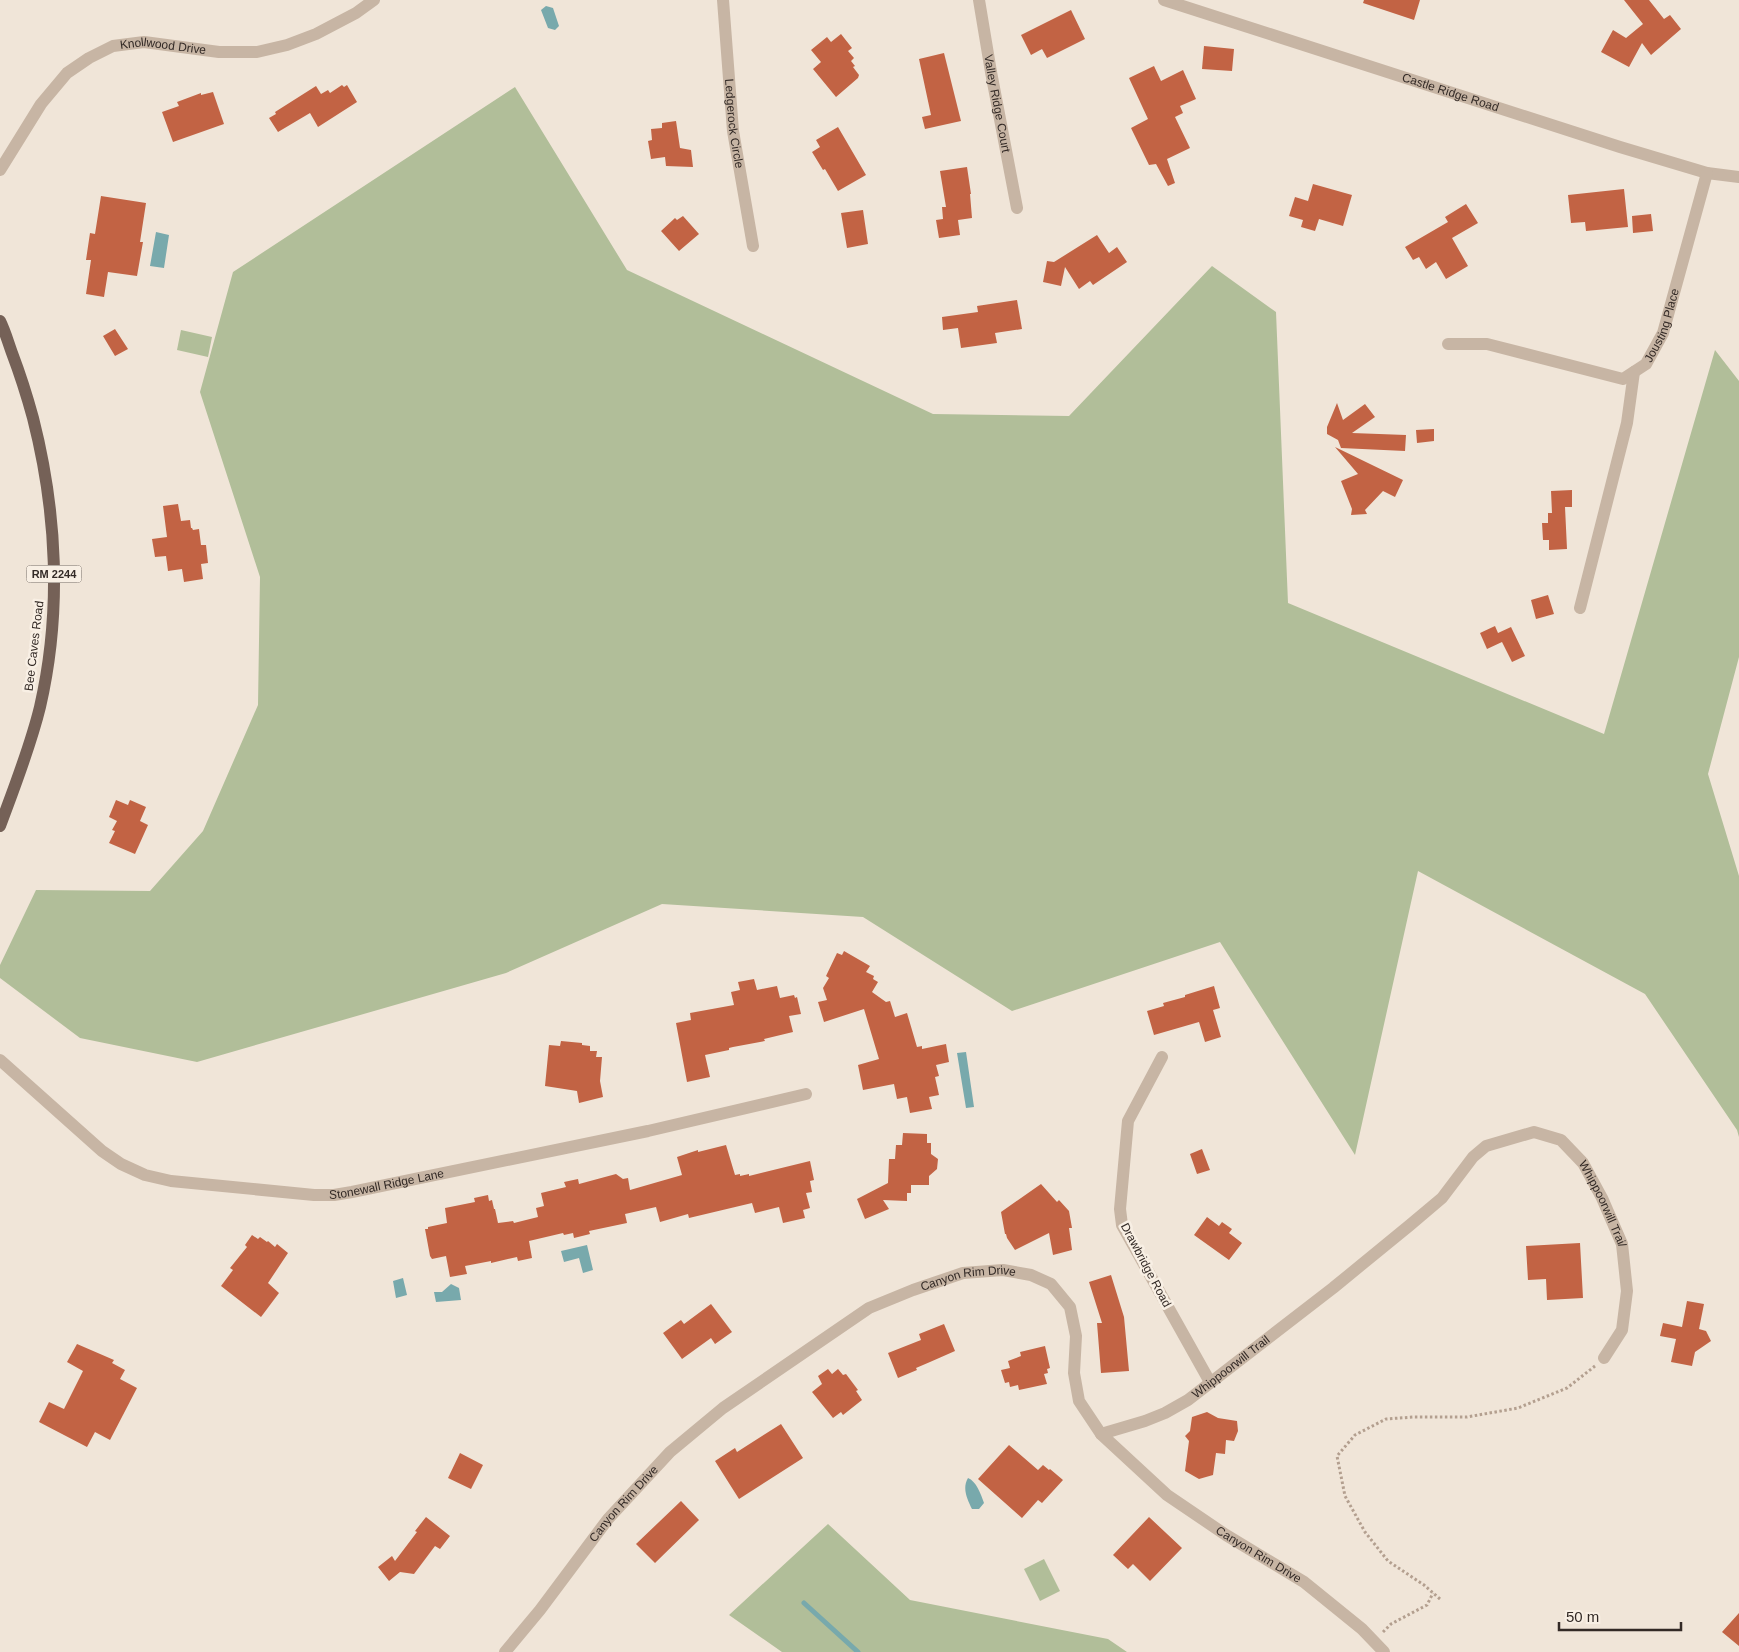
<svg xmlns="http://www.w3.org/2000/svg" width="1739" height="1652" viewBox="0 0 1739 1652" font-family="Helvetica,sans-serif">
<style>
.green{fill:#b1be99}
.water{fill:#78a9ac}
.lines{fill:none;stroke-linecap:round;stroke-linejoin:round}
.stream{stroke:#78a9ac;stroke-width:5}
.building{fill:#c26344}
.path{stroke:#b39f8f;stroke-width:3;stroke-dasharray:2.5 2.5;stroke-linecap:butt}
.minor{stroke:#c7b5a4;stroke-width:12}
.major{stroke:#756157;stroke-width:12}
.labels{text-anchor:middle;stroke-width:5;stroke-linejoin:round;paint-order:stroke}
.shield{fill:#f8efe4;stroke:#6e655f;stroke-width:1}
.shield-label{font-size:11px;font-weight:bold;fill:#332a26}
.street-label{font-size:12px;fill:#332a26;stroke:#f8efe4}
</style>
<rect width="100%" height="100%" fill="#f0e5d8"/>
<path class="green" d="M515 87 627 270 933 414 1069 416 1212 266 1276 312 1288 603 1604 734 1715 350 1739 381V657L1708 774 1739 876V1137L1737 1130 1645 994 1418 871 1355 1155 1220 942 1012 1011 863 917 662 904 506 973 197 1062 80 1038 0 978V965L36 890 150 891 203 831 258 705 260 577 200 392 233 272Z
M181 330 212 337 208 357 177 350Z
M828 1524 910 1600 1108 1639 1127 1652H782L729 1615Z
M1044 1559 1060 1591 1040 1601 1024 1569Z"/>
<path class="water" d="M546 6 553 8 559 26 555 30 548 28 541 10Z
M156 232 169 235 164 268 150 266Z
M966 1052 974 1107 966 1108 957 1053Z
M587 1245 593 1270 583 1273 579 1258 564 1262 561 1251Z
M403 1278 407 1295 396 1298 393 1281Z
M451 1284 459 1288 461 1300 436 1302 434 1292H442Z
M968 1478C976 1481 981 1494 984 1503L979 1509H972C967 1499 962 1488 968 1478Z"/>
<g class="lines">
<path class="stream" d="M804 1603 858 1652"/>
</g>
<path class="building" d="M1364 0H1420L1414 20 1363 3Z
M1624 0H1649L1664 19 1670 15 1681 29 1651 55 1642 43 1629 67 1601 52 1613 30 1626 38 1643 24Z
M1071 10 1085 39 1047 58 1042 49 1031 55 1021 35Z
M841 34 852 48 848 51 854 58 851 61 855 66 853 67 859 75 858 78 836 97 813 69 821 62 811 50 827 37 831 42Z
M1204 46 1234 49 1232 71 1202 69Z
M944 53 961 121 925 129 922 117 931 115 919 59Z
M1154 66 1161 81 1183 70 1196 99 1180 106 1183 113 1175 117 1190 148 1167 159 1175 183 1168 186 1156 164 1149 165 1131 128 1148 119 1129 78Z
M342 85 344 87 347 85 357 102 318 127 310 113 278 132 269 118 276 114 275 112 316 86 321 94 328 90 330 93Z
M213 92 224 124 173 142 162 112 179 106 177 102 201 93V95Z
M676 121 680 148 691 150 693 167 666 166 665 157 651 159 648 141 652 140 651 129 662 128V123Z
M838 127 866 175 838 191 825 169 823 170 812 152 820 147 816 140Z
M967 167 971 194H970L972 218 958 220 960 235 939 238 936 220 943 219 942 207H946L940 171Z
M1313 184 1352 195 1343 226 1319 219 1315 231 1301 227 1303 220 1289 216 1295 197 1308 201Z
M1624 189 1628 227 1586 231 1585 222 1571 223 1568 195Z
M101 196 146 203 140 242H143L137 276 108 272 104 297 86 294 91 260H86L90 233 95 234Z
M1466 204 1478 223 1452 238 1468 266 1446 279 1436 262 1426 269 1419 257 1413 260 1405 247 1448 222 1445 217Z
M863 210 868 244 847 248 841 213Z
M1651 214 1653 231 1633 233 1632 216Z
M683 216 699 234 679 251 661 231 675 218 677 220Z
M1097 235 1109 253 1117 247 1127 262 1093 285 1090 281 1079 289 1065 267 1061 286 1043 282 1047 261 1054 262Z
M1017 300 1022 329 995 333 997 343 961 348 958 328 943 330 942 317 978 312 977 306Z
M115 329 128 349 115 356 103 336Z
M1337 403 1343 420 1365 404 1375 417 1352 433 1406 435 1405 451 1341 448 1338 440 1327 434V427Z
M1434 429V441L1417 443 1416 430Z
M1335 447 1403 480 1395 497 1383 491 1365 510 1367 514 1351 515 1352 509 1341 481 1358 474Z
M1572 490V507H1565L1567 549 1549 550V540H1543L1542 523H1548V513H1552L1551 491Z
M178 504 181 521 190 520 191 528H192L193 530 199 529 201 545H206L208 563 201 564 203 579 184 582 182 569 168 571 166 556 155 557 152 539 167 537 163 506Z
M1548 595 1554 614 1536 619 1531 600Z
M1495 626 1498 633 1511 627 1525 656 1512 662 1502 642 1487 649 1480 633Z
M116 800 128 805 130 800 146 807 140 821 148 825 135 854 109 843 115 831 112 830 117 821 109 817Z
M844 951 870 966 866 972 874 976 873 979 878 982 872 992 886 1002 890 1001 895 1017 907 1013 917 1047 922 1046V1049L946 1044 949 1062 936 1065 939 1076 935 1077 939 1095 929 1097 932 1109 910 1113 907 1097 897 1099 894 1084 863 1090 858 1065 879 1059 864 1009 824 1022 818 1002 827 1000 823 988 829 978 826 976 837 953 842 955Z
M754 979 757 990 777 986 780 998 794 995 795 998 797 997 801 1014 789 1016 793 1032 764 1039 765 1041 733 1047 729 1048V1050L705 1055 710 1077 687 1082 676 1023 691 1020 690 1013 734 1005 731 992 740 990 738 982Z
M1214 986 1220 1008 1213 1010 1221 1037 1205 1042 1199 1022 1154 1035 1147 1011 1164 1006 1163 1003 1185 997V995Z
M561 1041 582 1043V1045L590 1046V1051H597L596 1057H602L600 1081 603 1097 579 1103 577 1091 545 1086 549 1045 560 1046Z
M903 1133 927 1134V1143H931V1154L938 1159 937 1169 929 1176V1185H911V1193H907V1201L883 1200 889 1209 865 1219 857 1199 888 1183 889 1159H895L896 1145H902Z
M726 1145 735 1175 740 1174V1176L749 1174V1176L810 1161 814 1180 810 1181 812 1192 806 1193 810 1208 803 1210 805 1218 783 1223 779 1207 755 1213 752 1203 689 1218 688 1214 660 1222 656 1207 625 1214 627 1223 589 1231 590 1234 574 1238 573 1233 564 1235 563 1233 529 1241 532 1258 518 1261 517 1257 491 1263V1261L465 1266 467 1274 450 1277 446 1256 432 1259 430 1256 425 1229H428V1227L447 1223 445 1208 475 1202 474 1198 488 1195 489 1201 492 1200 494 1209H495L498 1223 513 1221 514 1223 538 1217 536 1208 544 1206 541 1193 566 1187 564 1182 578 1179 579 1184 616 1174 623 1179 628 1178 630 1190 682 1175 677 1157 698 1150V1152Z
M1202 1149 1210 1170 1197 1174 1190 1154Z
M1041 1184 1057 1202 1059 1200 1069 1211 1072 1228H1069L1072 1250 1053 1255 1049 1233 1015 1250 1007 1238 1006 1234H1005L1001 1212Z
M1207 1217 1219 1226 1222 1222 1232 1229 1229 1233 1242 1243 1229 1260 1194 1235Z
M252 1235 258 1239 260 1237 267 1242 268 1241 275 1247 277 1244 288 1253 268 1283 279 1293 261 1317 221 1286 233 1270 230 1268 247 1247 245 1245Z
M1580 1243 1583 1298 1547 1300 1546 1279 1528 1280 1526 1246Z
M1111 1275 1124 1317 1129 1371 1101 1373 1097 1323H1102L1089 1282Z
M1687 1301 1704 1304 1699 1329 1706 1331 1711 1341 1695 1352 1692 1366 1671 1362 1676 1339 1660 1336 1663 1323 1682 1327Z
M711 1304 732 1332 715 1344 711 1338 682 1359 663 1333 681 1320 684 1324Z
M944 1324 955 1351 930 1362 916 1368 917 1370 898 1378 888 1353 921 1340 919 1334Z
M77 1344 114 1360 112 1363 125 1370 120 1379 137 1388 110 1440 95 1432 87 1447 39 1422 49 1402 64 1409 83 1371 67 1362Z
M1045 1346 1050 1368 1047 1369 1048 1373 1044 1374 1047 1384 1019 1390 1018 1385 1010 1387 1009 1382 1005 1383 1001 1370 1010 1368 1008 1361 1021 1356 1020 1352Z
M828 1369 832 1374 838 1369 843 1375 846 1374 858 1390 856 1391 862 1400 843 1415 841 1412 833 1418 812 1392 822 1384 818 1376Z
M1207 1412 1218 1418 1237 1421 1238 1431 1234 1441 1226 1440 1225 1454 1216 1453 1213 1475 1199 1479 1185 1471 1189 1441 1185 1436 1190 1431 1192 1417Z
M781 1424 803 1458 739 1499 715 1461 735 1448 737 1452Z
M1009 1445 1038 1470 1043 1465 1049 1470 1050 1469 1063 1480 1042 1503 1038 1500 1022 1518 978 1479Z
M460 1453 483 1465 471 1489 448 1478Z
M681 1501 699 1520 655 1563 636 1544Z
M426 1517 450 1536 440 1549 435 1546 414 1574 400 1572 389 1581 378 1567 392 1556 395 1561 417 1532 415 1531Z
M1149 1517 1182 1548 1150 1581 1133 1564 1128 1569 1113 1555Z
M1739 1613V1646L1722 1632Z"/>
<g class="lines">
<path class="path" d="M1440 1599 1424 1585 1388 1561 1365 1532 1345 1496 1337 1456 1355 1435 1386 1419 1414 1417H1467L1518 1408 1567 1388 1595 1366
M1383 1632 1391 1624 1427 1605 1433 1593"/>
<g class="minor">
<path id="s1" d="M723 0 733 131 753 246"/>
<path id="s2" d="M979 0 991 72 1017 208"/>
<path id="s3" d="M1164 0 1620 147 1707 173 1739 177"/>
<path id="s4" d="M0 170 41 104 67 73 89 58 113 46 144 42 219 52H257L287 45 316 34 356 13 374 0"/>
<path id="s5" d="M1448 344H1487L1623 379 1646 364 1663 333 1707 173"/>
<path d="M1580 608 1627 423 1634 372"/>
<path d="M1162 1057 1128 1121 1120 1209 1122 1225 1210 1382"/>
<path id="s6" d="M0 1060 102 1151 121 1164 145 1175 171 1181 314 1195H334L352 1192 648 1131 806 1094"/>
<path id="s7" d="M1101 1434 1145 1421 1165 1413 1188 1400 1333 1288 1410 1225 1442 1198 1473 1157 1486 1146 1534 1132 1561 1140 1583 1163 1602 1198 1622 1244 1627 1291 1622 1330 1604 1358"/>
<path id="s8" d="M505 1652 540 1610 608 1519 670 1452 723 1408 869 1308 913 1290 963 1273 1003 1270 1031 1275 1051 1284 1070 1307 1076 1336 1074 1373 1079 1401 1101 1434 1167 1495 1226 1535 1304 1582 1362 1629 1384 1652"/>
</g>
<path class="major" d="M0 321C5 331 8 342 12 353 20 374 27 396 33 418 57 512 62 612 40 707 30 748 14 788 0 826"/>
</g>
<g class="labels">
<rect class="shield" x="26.5" y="565.5" width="55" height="17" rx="4"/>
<g class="shield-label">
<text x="54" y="578">RM 2244</text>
</g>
<g class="street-label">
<text dy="4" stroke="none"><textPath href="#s4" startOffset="222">Knollwood Drive</textPath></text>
<text dy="4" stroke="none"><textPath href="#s3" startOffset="301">Castle Ridge Road</textPath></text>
<text dy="4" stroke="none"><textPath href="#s2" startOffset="105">Valley Ridge Court</textPath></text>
<text dy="4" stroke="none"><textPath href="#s1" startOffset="124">Ledgerock Circle</textPath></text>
<text dy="4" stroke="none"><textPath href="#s5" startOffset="249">Jousting Place</textPath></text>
<text transform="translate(34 646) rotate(-83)" y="4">Bee Caves Road</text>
<text dy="4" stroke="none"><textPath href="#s6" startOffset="430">Stonewall Ridge Lane</textPath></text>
<text dy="4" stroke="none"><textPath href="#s7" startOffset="642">Whippoorwill Trail</textPath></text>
<text transform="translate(1146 1265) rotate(62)" y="4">Drawbridge Road</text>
<text dy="4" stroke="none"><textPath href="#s8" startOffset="610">Canyon Rim Drive</textPath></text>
<text dy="4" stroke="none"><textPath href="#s7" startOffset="148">Whippoorwill Trail</textPath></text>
<text dy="4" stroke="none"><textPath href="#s8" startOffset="190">Canyon Rim Drive</textPath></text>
<text dy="4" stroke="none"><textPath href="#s8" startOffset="1060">Canyon Rim Drive</textPath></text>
</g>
</g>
<path d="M1559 1622v8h122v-8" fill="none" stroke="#332a26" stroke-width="2.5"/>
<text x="1566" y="1622" font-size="15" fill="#332a26" stroke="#f8efe4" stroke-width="4" paint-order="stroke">50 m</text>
</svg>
